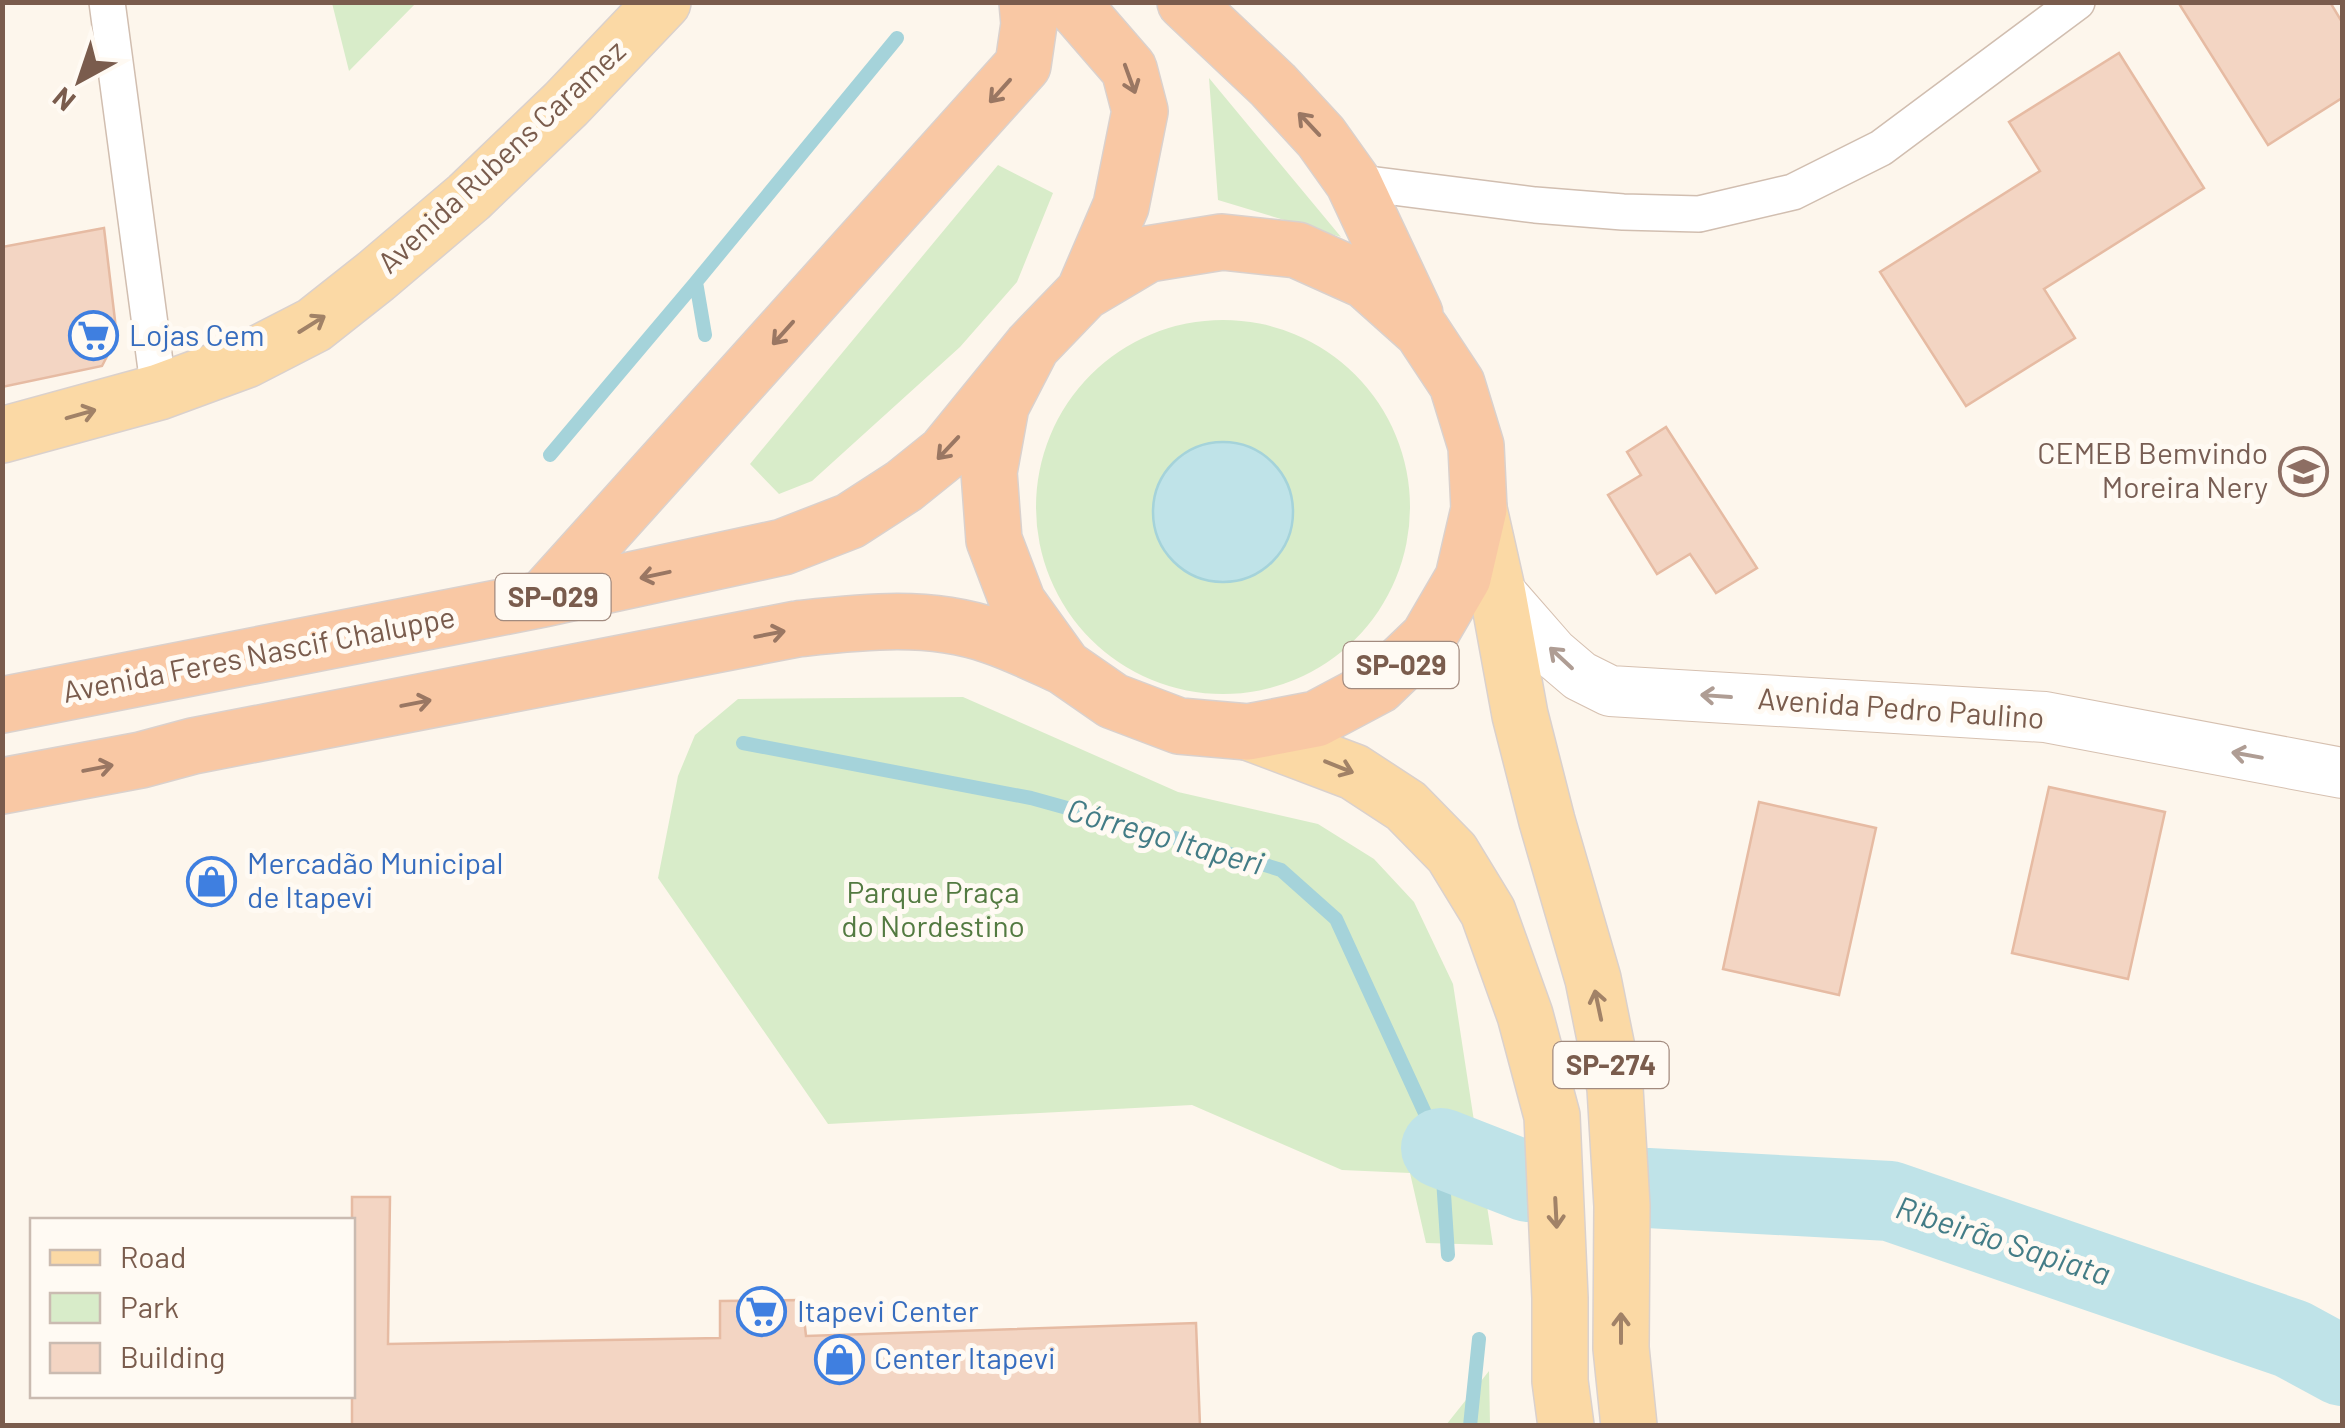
<svg xmlns="http://www.w3.org/2000/svg" width="2345" height="1428" viewBox="0 0 2345 1428" font-family="Barlow,sans-serif">
<style>
.green{fill:#d8ecc9}
.water{fill:#bfe3e8;stroke:#a5d3da;stroke-width:2.5}
.lines{fill:none;stroke-linecap:round;stroke-linejoin:round}
.stream{stroke:#a5d3da;stroke-width:14}
.river{stroke:#bfe3e8;stroke-width:80}
.building{fill:#f3d5c3;stroke:#e6bba3;stroke-width:2.5}
.minor-casing{stroke:#d1beb0;stroke-width:38}
.secondary-casing{stroke:#d6c0b0;stroke-width:52}
.primary-casing{stroke:#dad1cd;stroke-width:58}
.trunk-casing{stroke:#dad1cd;stroke-width:58}
.minor{stroke:#fff;stroke-width:35}
.secondary{stroke:#fff;stroke-width:50}
.primary{stroke:#fbd9a5;stroke-width:55}
.trunk{stroke:#f9c8a4;stroke-width:55}
.oneway{stroke:#9a7763}
.oneway2{stroke:#a18267}
.oneway3{stroke:#af9d94}
.labels{text-anchor:middle;stroke-width:10;stroke-linejoin:round;paint-order:stroke}
.shield{fill:#fffaf3;stroke:#a28b7f;stroke-width:2.5}
.shield-label{font-size:28px;font-weight:bold;fill:#7a5c4d}
.street-label{font-size:30px;fill:#7a5c4d;stroke:#fffaf3}
.shop-label{font-size:30px;fill:#366cbe;stroke:#fffaf3;text-anchor:start}
.education-label{font-size:30px;fill:#785e54;stroke:#fffaf3;text-anchor:end}
.park-label{font-size:30px;fill:#537a41;stroke:#fffaf3}
.water-label{font-size:32px;font-style:italic;fill:#437c86;stroke:#fffaf3}
</style>
<rect width="100%" height="100%" fill="#fdf6ec"/>
<path class="green" d="M332 3V2L416 3 349 71Z
M1209 78 1341 237 1218 200Z
M998 165 1053 193 1017 282 960 347 812 481 779 494 750 464Z
M1036 507a187 187 0 1 1 374 0a187 187 0 1 1-374 0Z
M963 697 1178 792 1318 824 1374 859 1414 902 1453 984 1493 1245 1426 1243 1410 1173 1342 1170 1192 1105 828 1124 658 878 678 776 695 735 738 699Z
M1489 1371 1490 1425H1446Z"/>
<path class="water" d="M1153 512a70 70 0 1 1 140 0a70 70 0 1 1-140 0Z"/>
<g class="lines">
<path class="stream" d="M705 335 696 282 897 38
M550 455 696 282
M743 743 1031 798 1204 846 1281 870 1336 919 1441 1148 1448 1255
M1470 1426 1479 1339"/>
<path class="river" d="M1441 1148 1528 1182
M1648 1188 1890 1201 2292 1339 2342 1366"/>
</g>
<path class="building" d="M2178 2H2330L2342 22V98L2268 145Z
M2119 53 2204 188 2044 289 2075 338 1966 406 1880 272 2040 171 2009 122Z
M104 228 117 337 102 366 2 387V247Z
M1666 427 1757 568 1716 593 1690 554 1657 574 1608 495 1641 475 1627 452Z
M2049 787 2165 812 2128 979 2012 953Z
M1759 802 1876 828 1839 995 1723 969Z
M352 1197H390L388 1344 720 1338V1301L802 1300 806 1336 1196 1323 1200 1426H352Z"/>
<g class="lines">
<defs>
<path id="minor" d="M107 2 159 392
M1353 182 1535 205 1623 212 1699 214 1793 192 1881 148 2077 2"/>
<path id="secondary" d="M1497 589 1553 653 1580 676 1610 691 2045 717 2342 773"/>
<path id="primary" d="M2 435 159 392 246 360 314 325 376 276 469 197 566 104 663 2
M1479 509 1497 589 1520 715 1547 821 1593 979 1615 1088 1622 1206 1621 1348 1629 1426
M1248 732 1354 772 1406 806 1452 853 1488 912 1525 1015 1552 1116 1560 1298V1381L1566 1426"/>
<path id="trunk" d="M1071 2 1129 69 1140 111 1121 206 1084 292
M1185 2 1273 85 1321 137 1353 182 1415 314
M543 599 1023 65 1029 24 1027 2
M2 705 543 599 783 547 850 521 904 486 945 453 1032 346 1084 292 1148 254 1222 242 1297 250 1366 281 1422 331 1457 384 1476 446 1479 509 1463 578 1428 638 1378 686 1316 719 1248 732 1179 726 1113 701 1064 667 1018 603 994 540 989 472 1001 406 1032 346
M2 786 141 760 193 746 797 629C862 622 928 614 992 636 1016 644 1040 656 1064 667"/>
</defs>
<use href="#minor" class="minor-casing"/>
<use href="#secondary" class="secondary-casing"/>
<use href="#primary" class="primary-casing"/>
<use href="#trunk" class="trunk-casing"/>
<use href="#minor" class="minor"/>
<use href="#secondary" class="secondary"/>
<use href="#primary" class="primary"/>
<use href="#trunk" class="trunk"/>
</g>
<defs><path id="oneway-shaft" d="M-6 0H5M1.5-3L5.5 0L1.5 3" fill="none" stroke-width="1.6" stroke-linecap="round" stroke-linejoin="round" transform="scale(2.5)"/></defs>
<g class="oneway">
<use href="#oneway-shaft" transform="translate(1130 79) rotate(70)"/>
<use href="#oneway-shaft" transform="translate(1000 91) rotate(132)"/>
<use href="#oneway-shaft" transform="translate(1309 124) rotate(-133)"/>
<use href="#oneway-shaft" transform="translate(783 333) rotate(132)"/>
<use href="#oneway-shaft" transform="translate(948 448) rotate(133)"/>
<use href="#oneway-shaft" transform="translate(655 575) rotate(168)"/>
<use href="#oneway-shaft" transform="translate(770 634) rotate(-11)"/>
<use href="#oneway-shaft" transform="translate(416 703) rotate(-11)"/>
<use href="#oneway-shaft" transform="translate(98 768) rotate(-11)"/>
</g>
<g class="oneway2">
<use href="#oneway-shaft" transform="translate(312 324) rotate(-32)"/>
<use href="#oneway-shaft" transform="translate(81 414) rotate(-16)"/>
<use href="#oneway-shaft" transform="translate(1339 767) rotate(22)"/>
<use href="#oneway-shaft" transform="translate(1598 1005) rotate(-102)"/>
<use href="#oneway-shaft" transform="translate(1556 1213) rotate(87)"/>
<use href="#oneway-shaft" transform="translate(1621 1328) rotate(-90)"/>
</g>
<g class="oneway3">
<use href="#oneway-shaft" transform="translate(1561 658) rotate(-137)"/>
<use href="#oneway-shaft" transform="translate(1716 696) rotate(-176)"/>
<use href="#oneway-shaft" transform="translate(2247 755) rotate(-170)"/>
</g>
<defs>
<symbol id="supermarket-ring" viewBox="-11 -11 22 22"><circle r="9.5" fill="#fffaf3" stroke="#3f7fe0" stroke-width="1.5"/><path d="M-6-5.5h2.5l.6 2H6L4.5 2H-2.5L-4.4-4H-6ZM-1.5 3.2a1.3 1.3 0 1 0 .1 0ZM3 3.2a1.3 1.3 0 1 0 .1 0Z" fill="#3f7fe0"/></symbol>
<symbol id="school-ring" viewBox="-11 -11 22 22"><circle r="9.5" fill="#fffaf3" stroke="#8d6e63" stroke-width="1.5"/><path d="M0-5L7-2L0 1L-7-2ZM-4 1L0 2.5L4 1V4Q0 6-4 4Z" fill="#8d6e63"/></symbol>
<symbol id="shop-ring" viewBox="-11 -11 22 22"><circle r="9.5" fill="#fffaf3" stroke="#3f7fe0" stroke-width="1.5"/><path d="M-5-2.5h2.3a2.7 3.5 0 0 1 5.4 0H5L5.5 6h-11ZM-1.5-2.5h3a1.5 2.3 0 0 0-3 0Z" fill="#3f7fe0"/></symbol>
</defs>
<g fill-rule="evenodd">
<use href="#supermarket-ring" x="66" y="308" width="55" height="55"/>
<use href="#school-ring" x="2276" y="444" width="55" height="55"/>
<use href="#shop-ring" x="184" y="854" width="55" height="55"/>
<use href="#supermarket-ring" x="734" y="1284" width="55" height="55"/>
<use href="#shop-ring" x="812" y="1332" width="55" height="55"/>
</g>
<g class="labels">
<g class="shield">
<rect x="495.5" y="574" width="115" height="46" rx="8"/>
<rect x="1343.5" y="642" width="115" height="46" rx="8"/>
<rect x="1553.5" y="1042" width="115" height="46" rx="8"/>
</g>
<g class="shield-label">
<text x="553" y="607">SP-029</text>
<text x="1401" y="675">SP-029</text>
<text x="1611" y="1075">SP-274</text>
</g>
<g class="street-label">
<text transform="translate(502 157) rotate(-43)" y="10">Avenida Rubens Caramez</text>
<text transform="translate(259 655) rotate(-11)" y="10">Avenida Feres Nascif Chaluppe</text>
<text transform="translate(1901 709) rotate(4)" y="10">Avenida Pedro Paulino</text>
</g>
<g class="shop-label">
<text x="129" y="346">Lojas Cem</text>
<text x="247" y="874">Mercadão Municipal<tspan x="247" dy="34">de Itapevi</tspan></text>
<text x="797" y="1322">Itapevi Center</text>
<text x="874" y="1369">Center Itapevi</text>
</g>
<g class="education-label">
<text x="2268" y="464">CEMEB Bemvindo<tspan x="2268" dy="34">Moreira Nery</tspan></text>
</g>
<g class="park-label">
<text x="933" y="903">Parque Praça<tspan x="933" dy="34">do Nordestino</tspan></text>
</g>
<g class="water-label">
<text transform="translate(1165 837) rotate(16)" y="11">Córrego Itaperi</text>
<text transform="translate(2003 1241) rotate(18)" y="11">Ribeirão Sapiata</text>
</g>
</g>
<rect width="2345" height="1428" fill="none" stroke="#7a5c4d" stroke-width="10"/>
<rect x="30" y="1218" width="325" height="180" fill="#fffaf3" stroke="#cabbb1" stroke-width="2.5"/>
<rect x="50" y="1250" width="50" height="15" fill="#fbd9a5" stroke="#cabbb1" stroke-width="2.5"/>
<text x="120" y="1268" font-size="30" fill="#7a5c4d">Road</text>
<rect x="50" y="1293" width="50" height="30" fill="#d8ecc9" stroke="#cabbb1" stroke-width="2.5"/>
<text x="120" y="1318" font-size="30" fill="#7a5c4d">Park</text>
<rect x="50" y="1343" width="50" height="30" fill="#f3d5c3" stroke="#cabbb1" stroke-width="2.5"/>
<text x="120" y="1368" font-size="30" fill="#7a5c4d">Building</text>
<g transform="translate(80 80) rotate(220)" stroke="#fffaf3" stroke-width="8" paint-order="stroke">
<path d="M0-8L18 38L0 25L-18 38Z" fill="#7a5c4d"/>
<text y="-15" font-size="28" font-weight="bold" text-anchor="middle" fill="#7a5c4d">N</text>
</g>
</svg>
